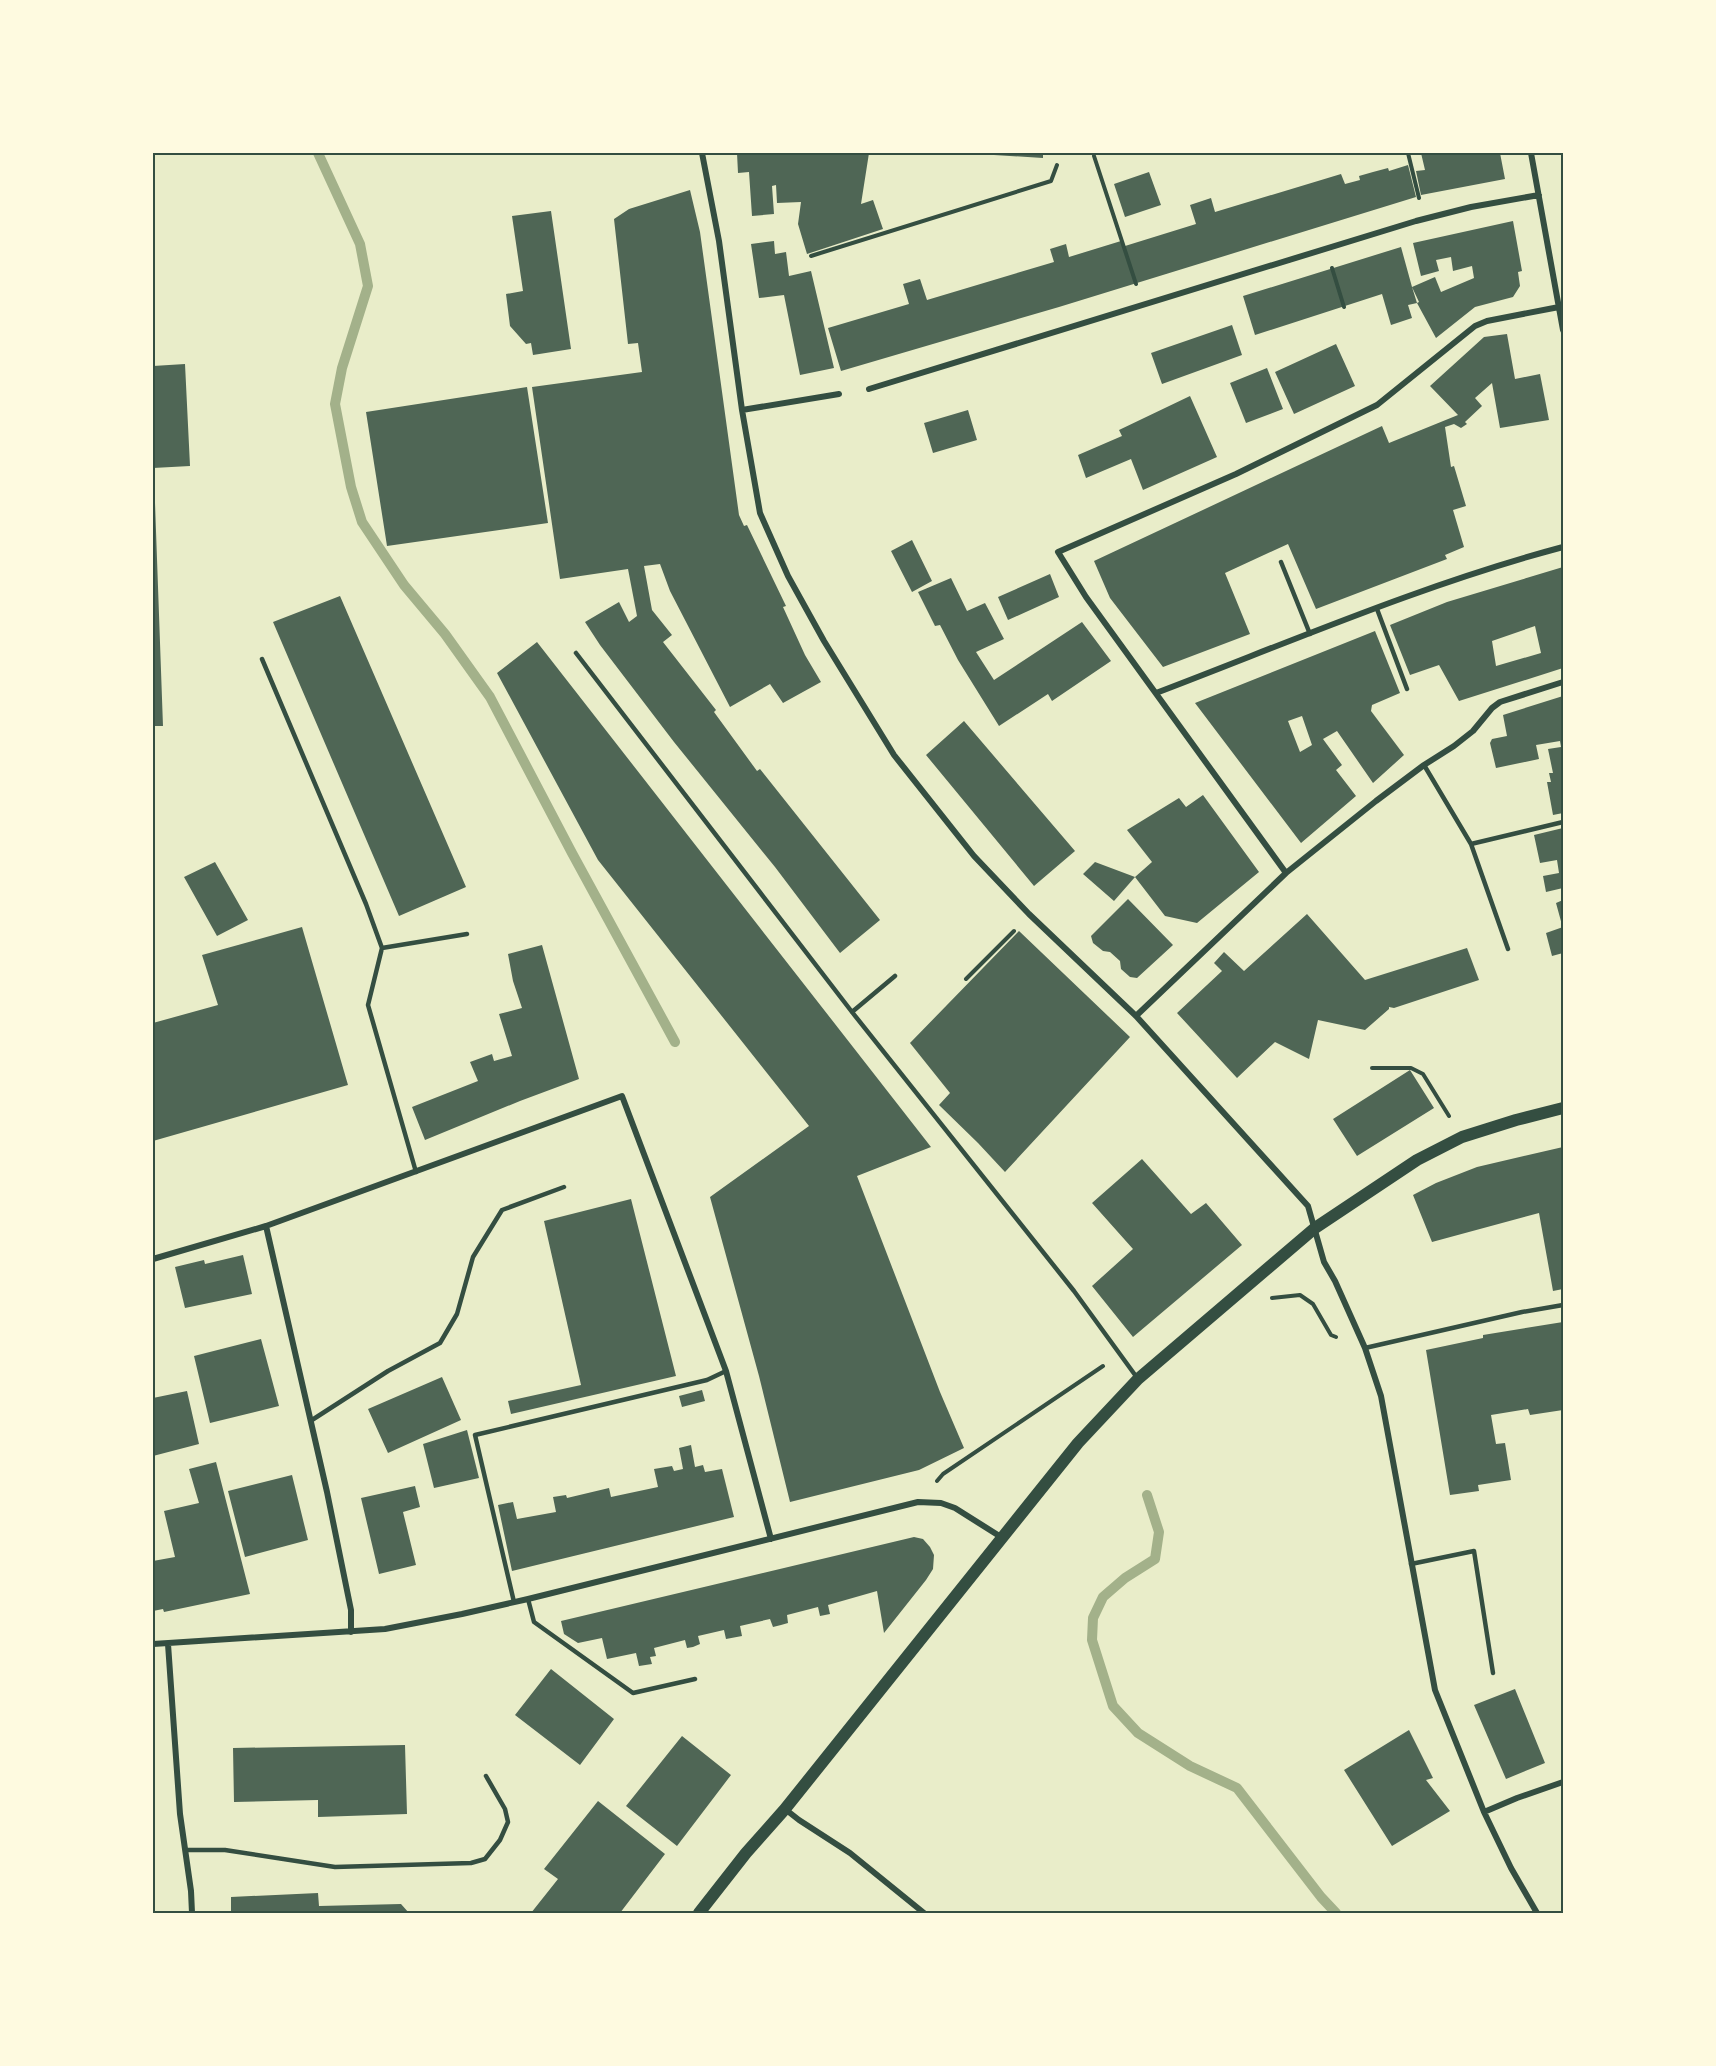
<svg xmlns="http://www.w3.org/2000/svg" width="1716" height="2066" viewBox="0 0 1716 2066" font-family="'Fira Sans Condensed',sans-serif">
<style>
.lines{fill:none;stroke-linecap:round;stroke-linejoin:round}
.stream{stroke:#a3b18a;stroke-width:10}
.building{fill:#4f6655;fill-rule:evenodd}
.path{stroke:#344e41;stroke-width:4}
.service{stroke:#344e41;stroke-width:4.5}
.minor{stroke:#344e41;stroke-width:6}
.secondary{stroke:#344e41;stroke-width:12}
.neatline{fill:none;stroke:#344e41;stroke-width:2}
</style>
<rect width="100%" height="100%" fill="#e9edc9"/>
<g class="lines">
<path class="stream" d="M318 153 360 244 368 286 342 368 335 404 351 487 362 522 404 585 445 634 490 697 572 853 675 1042
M1147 1495 1159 1532 1155 1559 1125 1578 1103 1597 1093 1618 1092 1640 1113 1706 1138 1733 1190 1766 1237 1788 1321 1897 1336 1913"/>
</g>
<path class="building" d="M737 153H869L861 204 873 200 883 229 807 254 798 224 801 202 777 203 776 185 772 186 774 214 752 216 749 172 738 173Z
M994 153H1043V158L994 155Z
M1421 153H1500L1505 179 1421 195 1416 171 1425 170Z
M1408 165 1416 197 1059 307 841 371 828 328 909 304 903 284 920 279 927 300 1054 262 1050 249 1066 244 1069 257 1121 241 1125 246 1196 224 1190 205 1211 198 1215 212 1341 174 1345 184 1360 180 1359 176 1373 172 1388 168 1389 171Z
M1149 172 1161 205 1125 217 1114 184Z
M690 190 700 232 739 515 744 526 747 525 786 606 783 607 805 655 821 682 783 703 770 684 730 707 670 591 660 564 644 566 652 610 672 635 663 642 716 710 714 712 757 771 760 769 880 920 840 953 775 867 674 742 600 645 585 622 619 602 629 622 637 616 628 569 560 579 532 387 642 372 638 343 628 344 614 219 629 209Z
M551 211 571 349 533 355 531 343 526 344 510 326 506 294 523 291 512 216Z
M1513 221 1522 271 1518 272 1520 286 1513 297 1475 307 1436 338 1417 303 1419 302 1412 287 1417 303 1408 305 1412 318 1391 325 1382 294 1255 335 1243 296 1401 247 1412 287 1435 277 1441 292 1474 278 1472 266 1453 271 1451 257 1436 260 1439 271 1421 276 1413 243Z
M774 241 775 254 786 252 789 276 811 271 834 368 800 375 784 295 759 298 751 244Z
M1232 325 1242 355 1162 384 1151 353Z
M1507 334 1515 379 1540 374 1549 420 1500 428 1492 383 1475 398 1482 406 1465 422 1467 424 1461 428 1454 424 1445 427 1451 467 1454 466 1466 506 1453 510 1464 547 1445 555 1447 559 1316 609 1288 544 1225 573 1250 634 1163 667 1110 598 1094 561 1382 426 1389 443 1458 415 1430 386 1484 337Z
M1336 344 1355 386 1294 414 1275 372Z
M185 364 190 466 153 468V366Z
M1267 368 1283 409 1246 423 1230 383Z
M527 387 548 523 387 546 366 412Z
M1190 396 1217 457 1143 490 1131 459 1086 478 1078 455 1122 436 1119 430Z
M968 410 977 440 933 453 924 423Z
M153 503H155L163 726H153Z
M912 540 932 581 912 592 891 551Z
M1563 567V668L1459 701 1439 665 1410 675 1390 625 1447 602ZM1535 626 1541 653 1496 666 1492 641Z
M1050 574 1059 597 1008 620 998 597Z
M951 578 967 611 985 603 1004 639 976 652 994 680 1082 622 1111 661 1052 701 1048 694 999 726 958 660 940 625 935 626 918 592Z
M340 596 466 887 399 916 273 622Z
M1375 631 1400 693 1372 705 1371 711 1404 755 1373 783 1337 731 1323 739 1342 765 1336 770 1356 796 1301 843 1195 703ZM1302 716 1312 745 1300 752 1288 721Z
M537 642 931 1147 857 1176 940 1392 964 1448 919 1470 790 1502 759 1376 710 1197 809 1126 598 860 497 673Z
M1563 696V813L1553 815 1547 782H1551L1549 773H1553L1548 749 1561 747 1560 741 1536 745 1539 759 1496 768 1490 743 1492 739 1507 736 1503 715Z
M964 721 1075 851 1034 886 926 755Z
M1203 795 1259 872 1197 923 1165 916 1135 877 1152 862 1127 830 1179 798 1186 807Z
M1563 828V888L1546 892 1543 876 1559 873 1557 860 1540 863 1534 835Z
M215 862 248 920 217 936 184 877Z
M1095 862 1135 877 1114 901 1083 874Z
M1128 899 1173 945 1137 978 1130 977 1121 969 1120 961 1110 952 1103 951 1093 943 1091 936Z
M1563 900V925H1562L1556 903Z
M1307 914 1365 980 1467 948 1479 980 1394 1008 1389 1007V1009L1365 1030 1318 1020 1309 1059 1275 1042 1237 1078 1177 1013 1222 971 1214 963 1224 952 1244 971Z
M302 927 348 1085 153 1141V1023L218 1005 202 955Z
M1563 927V953L1552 956 1546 933Z
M1019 931 1130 1037 1005 1172 978 1143 939 1105 950 1093 910 1043Z
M542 945 579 1079 520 1101 425 1140 412 1107 478 1081 470 1062 492 1054 494 1061 512 1056 499 1014 522 1008 513 981 508 954Z
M1410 1070 1434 1108 1357 1156 1333 1119Z
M1563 1147V1289L1553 1291 1539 1213 1432 1242 1413 1195 1436 1183 1477 1167Z
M1142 1159 1191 1214 1206 1203 1242 1245 1133 1337 1092 1286 1133 1249 1092 1203Z
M631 1199 676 1376 511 1414 508 1401 581 1385 544 1221Z
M243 1255 252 1294 185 1308 175 1267 204 1260 205 1264Z
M1563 1322V1410L1530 1415 1528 1409 1491 1415 1496 1444 1505 1443 1511 1480 1478 1485 1479 1491 1450 1495 1426 1350 1483 1338V1335Z
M261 1339 279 1406 210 1423 194 1356Z
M442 1377 461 1420 388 1453 368 1409Z
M702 1390 705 1401 682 1407 679 1396Z
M187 1391 199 1444 153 1456V1398Z
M467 1430 479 1478 434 1488 423 1444Z
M691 1445 695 1467 703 1465 705 1472 722 1469 734 1517 512 1571 498 1505 513 1502 517 1519 556 1512 553 1497 566 1495 567 1498 609 1488 611 1497 658 1487 654 1469 672 1466 674 1471 683 1469 679 1448Z
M216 1462 250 1594 164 1612 163 1609 153 1611V1561L175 1557 164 1511 199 1503 189 1469Z
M292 1475 308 1540 245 1557 228 1491Z
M415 1486 420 1507 403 1512 416 1565 379 1574 361 1498Z
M914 1537 923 1539 930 1547 934 1555 933 1569 926 1580 884 1633 877 1591 828 1605 830 1614 820 1616 818 1607 787 1615 788 1623 781 1625 773 1627 770 1619 740 1626 742 1636 726 1639 724 1630 698 1636 700 1644 693 1647 687 1648 685 1640 654 1648 656 1656 650 1657 652 1664 639 1666 636 1653 607 1659 602 1638 578 1643 564 1634 561 1621Z
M551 1669 614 1719 580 1765 515 1715Z
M1515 1689 1545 1763 1506 1779 1474 1705Z
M1409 1730 1433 1778 1426 1780 1450 1811 1392 1846 1344 1770Z
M682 1736 731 1775 677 1846 626 1806Z
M405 1745 407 1814 318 1817V1800L234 1802 233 1748Z
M598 1801 665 1854 620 1913H531L558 1879 544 1869Z
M318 1893 319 1906 401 1904 409 1913H231V1897Z"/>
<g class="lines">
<path class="path" d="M1408 153 1419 198
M1094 156 1136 284
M811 256 1051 181 1057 165
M1332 268 1344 307
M966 979 1014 931
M1372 1068H1411L1423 1074 1449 1116
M1272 1298 1300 1295 1313 1304 1331 1335 1336 1337
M937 1481 943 1474 1103 1366"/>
<path class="service" d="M1281 562 1310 634
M1377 609 1407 689
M576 653 852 1012 1074 1291 1138 1379
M262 659 366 904 382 948 368 1005 416 1172
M1424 765 1471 844 1508 949
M1471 844 1563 822
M382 948 467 934
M852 1012 895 976
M1365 1348 1522 1312 1563 1305
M312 1420 388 1371 440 1343 457 1314 473 1257 502 1210 564 1187
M1411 1564 1474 1551 1493 1673
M528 1599 534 1622 633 1693 695 1679
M514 1602 475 1435 707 1380 726 1371
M186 1850H225L335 1867 471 1863 485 1859 500 1840 508 1822 505 1809 486 1776"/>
<path class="minor" d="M702 153 719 241 742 410 760 513 788 576 824 641 894 755 974 856 1029 914 1136 1016 1308 1206 1324 1262 1335 1281 1365 1348 1381 1396 1435 1690 1484 1812 1511 1868 1537 1913
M1531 153 1563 330
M869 389 1416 221 1471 207 1539 195
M742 410 839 394
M1156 693C1290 642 1424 584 1563 547
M1286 873 1086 597 1058 552 1236 474 1377 405 1475 326 1487 321 1559 307
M1136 1016 1286 873 1376 801 1424 765 1454 746 1473 731 1492 708 1500 702 1563 682
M266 1226 327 1492 351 1610V1632
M153 1259 266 1226 622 1096 726 1371 771 1539
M153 1644 385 1629 462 1614 528 1599 918 1502 941 1503 955 1508 1001 1537
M168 1644 180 1814 191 1891 192 1913
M785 1809 799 1820 850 1853 924 1913
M1484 1812 1517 1798 1563 1782"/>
<path class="secondary" d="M699 1913 746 1853 785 1809 1078 1443 1138 1379 1315 1228 1417 1160 1462 1137 1516 1120 1563 1108"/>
</g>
<rect width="1716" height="2066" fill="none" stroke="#fefae0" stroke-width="309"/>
<rect x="154" y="154" width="1408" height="1758" class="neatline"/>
</svg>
